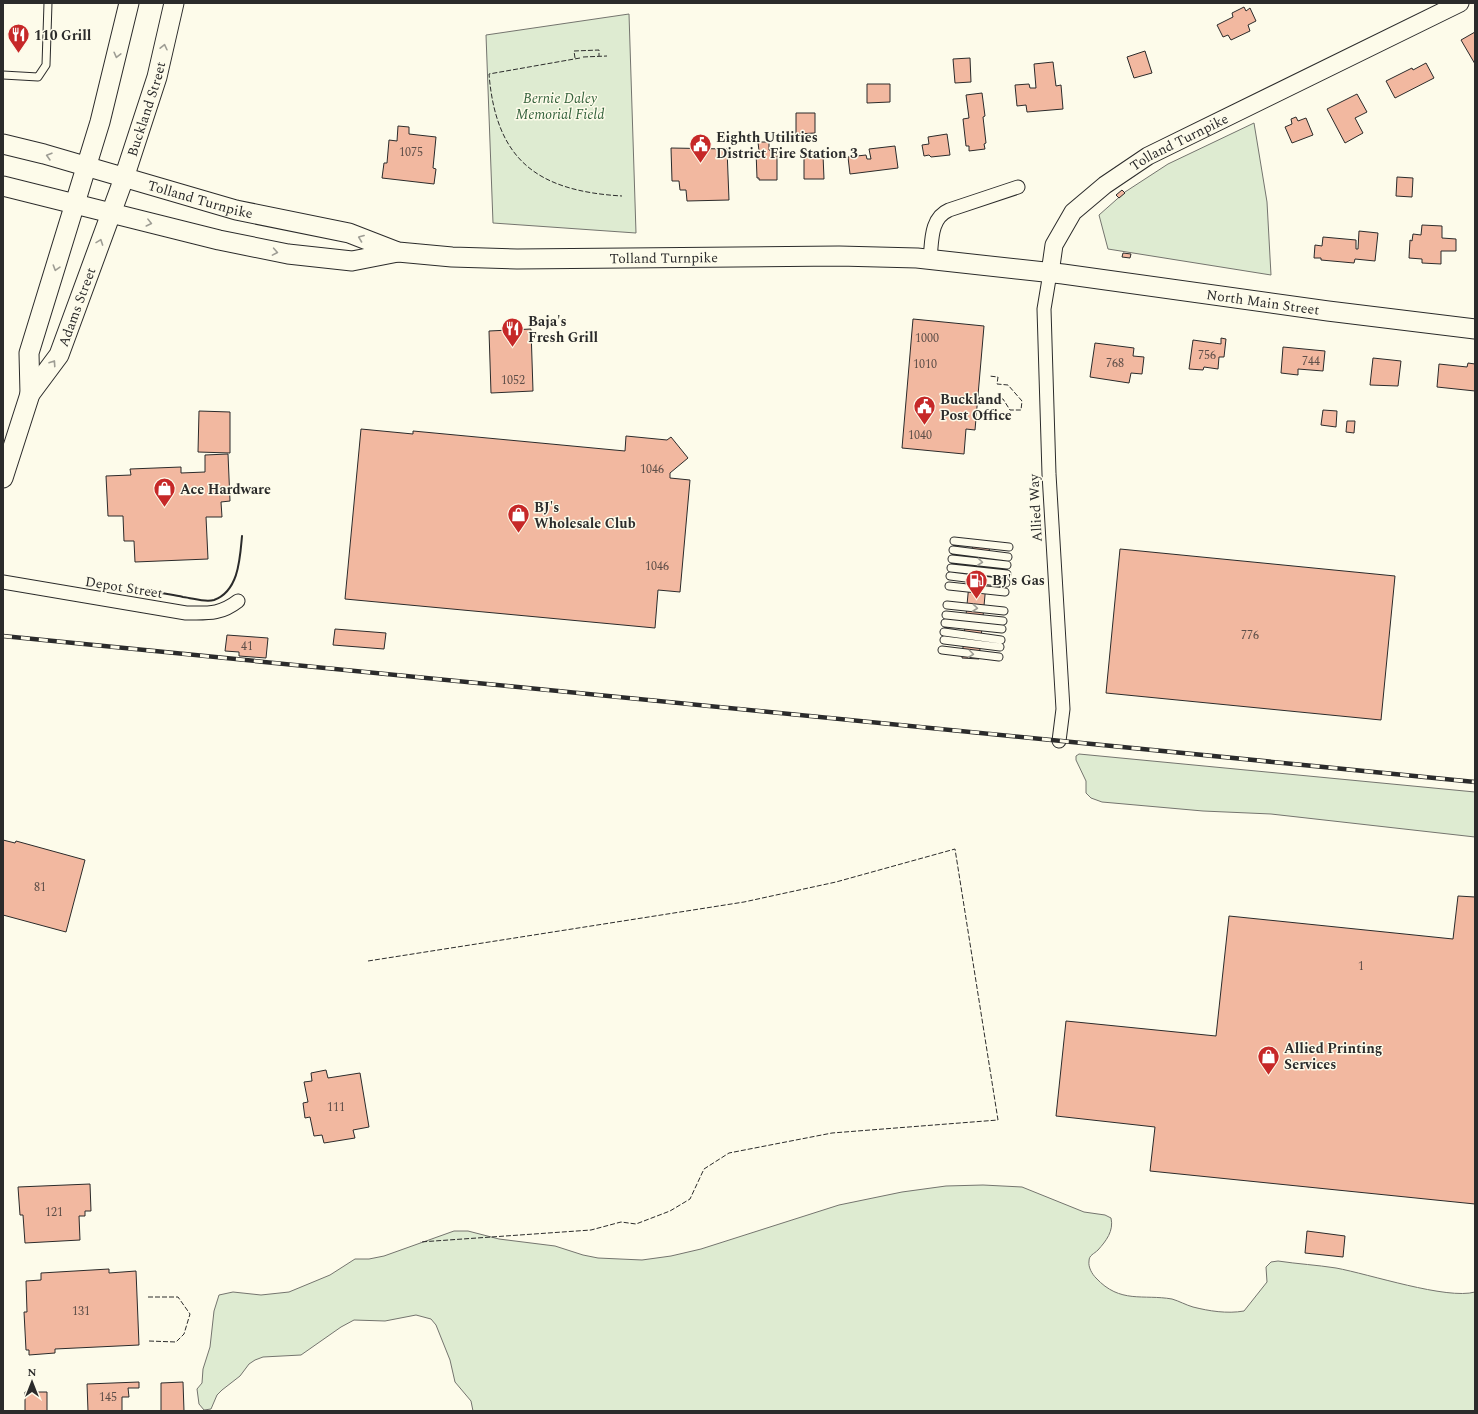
<svg xmlns="http://www.w3.org/2000/svg" width="1478" height="1414" viewBox="0 0 1478 1414" font-family="Spectral,serif">
<style>
.green{fill:#deebd1;stroke:#74746e}
.building{fill:#f2b8a0;stroke:#2b2b2b}
.lines{fill:none;stroke-linecap:round;stroke-linejoin:round}
.service-casing{stroke:#2b2b2b;stroke-width:9}
.minor-casing{stroke:#2b2b2b;stroke-width:15}
.tertiary-casing{stroke:#2b2b2b;stroke-width:19}
.secondary-casing{stroke:#2b2b2b;stroke-width:21}
.service{stroke:#fdfbea;stroke-width:7}
.minor{stroke:#fdfbea;stroke-width:13}
.tertiary{stroke:#fdfbea;stroke-width:17}
.secondary{stroke:#fdfbea;stroke-width:19}
.rail-casing{stroke:#2b2b2b;stroke-width:4.5}
.rail{stroke:#fdfbea;stroke-width:3;stroke-dasharray:9;stroke-linecap:butt}
.fence{stroke:#2b2b2b;stroke-width:1;stroke-dasharray:5 2;stroke-linecap:butt}
.wall{stroke:#2b2b2b;stroke-width:2}
.oneway{stroke:#9e9d94}
.labels{text-anchor:middle;stroke-width:3;stroke-linejoin:round;paint-order:stroke}
.number-label{font-size:12px;fill:#5d4e48}
.poi-label{font-size:14px;font-weight:bold;fill:#2b2b2b;stroke:#fdfbea;text-anchor:start}
.park-label{font-size:14px;font-style:italic;fill:#34623c;stroke:#fdfbea}
.street-label{font-size:14px;fill:#2b2b2b;stroke:#fdfbea}
</style>
<rect width="100%" height="100%" fill="#fdfbea"/>
<path class="green" d="M629 14 636 233 493 223 486 35Z
M1254 123 1267 202 1271 275 1108 249 1099 215 1125 192 1168 164Z
M1079 754 1475 792V837L1271 814 1203 811 1102 802 1091 798 1086 793V781L1076 760V756Z
M983 1185 1022 1187 1084 1212 1105 1215 1111 1218C1114 1231 1106 1241 1098 1250 1094 1254 1089 1255 1089 1261 1088 1267 1092 1274 1096 1278 1120 1304 1143 1294 1172 1299 1179 1301 1186 1305 1193 1307 1209 1311 1227 1314 1244 1311L1267 1282 1266 1267 1271 1262 1278 1261C1298 1264 1317 1265 1336 1268 1369 1274 1447 1300 1475 1292V1411H473L471 1401 455 1382 450 1360 436 1325 431 1319 416 1315 385 1321 354 1320 341 1327 301 1355 263 1357 255 1360 249 1364 240 1376 222 1390 217 1395 211 1409 204 1410 199 1404 197 1389 202 1383 203 1369 210 1347 214 1311 219 1295 233 1292 261 1295 289 1292 330 1275 355 1259H369L384 1256 454 1231H468L499 1239 555 1246 583 1255 598 1258 642 1260 671 1256 701 1249 839 1205 902 1192 946 1186Z"/>
<path class="building" d="M1244 7 1246 11 1250 8 1256 21 1248 25 1250 31 1231 40 1228 35 1223 37 1217 25 1233 17 1232 13Z
M1475 32V64L1461 40Z
M1145 51 1152 73 1134 78 1127 57Z
M970 58 971 82 955 83 953 59Z
M1053 62 1056 86 1061 85 1063 109 1027 112 1026 105 1017 106 1015 85 1029 84 1030 88H1036L1034 64Z
M1426 63 1434 78 1395 98 1386 81 1412 68 1413 70Z
M867 84H890V102L867 103Z
M982 93 985 116 983 117 986 143 984 144 985 149 969 151V146H966L963 119 969 118 966 95Z
M1357 94 1367 112 1355 118 1363 133 1345 143 1327 109Z
M796 113H815V133L796 134Z
M1296 117 1298 121 1306 118 1313 135 1292 143 1285 127 1292 124 1291 119Z
M398 126 409 127V134L436 137 433 168 436 169 434 184 382 178 384 163H387L389 140 397 141Z
M947 134 950 155 931 157 929 155 924 156 922 145 929 144 928 137Z
M758 142H769V150H777V180H759V178H757L756 151H759Z
M895 146 898 168 850 174 848 157 866 155 867 159H871L869 149Z
M671 148 727 149 729 200 687 201 686 190H680L679 181H672Z
M804 155H823L824 179H804Z
M1397 177 1413 178 1412 197 1396 196Z
M1122 190 1125 193 1119 198 1116 195Z
M1422 225 1442 226V238L1456 239V251H1441V264L1422 263V259L1409 258 1410 240 1412 241 1413 234 1421 235Z
M1359 231 1378 233 1375 261 1355 259 1354 263 1321 260V258H1314L1315 245 1322 246 1323 237 1356 240V249H1358Z
M1123 253 1131 254 1130 258 1122 257Z
M913 319 984 326 975 430 966 429 964 454 902 448Z
M531 329 533 391 491 393 489 331Z
M1221 338 1226 339 1224 357H1219L1218 369 1204 367 1203 370 1189 369 1193 340 1221 344Z
M1095 343 1134 348 1133 356 1144 357 1142 374 1131 373 1129 383 1090 377Z
M1283 347 1325 351 1323 371 1298 369V375L1281 373Z
M1373 358 1401 361 1398 386 1370 385Z
M1468 363 1475 364V391L1437 387 1439 364 1467 367Z
M1323 410 1337 411 1336 427 1321 425Z
M199 411 230 412V453L198 452Z
M1347 421H1355L1354 433 1346 432Z
M361 429 413 434V431L625 451 626 436 667 440 671 437 688 458 670 473V478L690 480 680 592 658 590 655 628 345 599Z
M228 454 230 501 221 502 222 517H206L208 559 135 562 134 541H124L123 516H108L106 476 131 475 130 469 181 467V473L205 472V455Z
M973 541 990 542 979 659 962 658Z
M1120 549 1395 576 1381 720 1106 693Z
M335 629 386 633 384 649 333 645Z
M227 635 268 638 266 658 239 656V652L225 651Z
M3 840 15 843 16 841 85 860 66 932 3 915Z
M1458 896 1475 897V1204L1150 1171 1155 1127 1056 1116 1066 1021 1216 1036 1229 916 1453 939Z
M326 1070 328 1078 360 1073 369 1127 353 1130 355 1138 324 1143 322 1135 314 1136 310 1117 305 1118 303 1103 308 1102 304 1082 312 1081 311 1073Z
M90 1184 91 1211H85V1216H79L80 1240 25 1243 23 1215H20L18 1187Z
M1307 1231 1345 1236 1343 1257 1305 1253Z
M109 1269V1273L136 1271 139 1345 55 1349V1353L29 1355V1350H26L24 1312H27L26 1281 41 1280V1273Z
M139 1382V1388H128L129 1397H122V1411H88L87 1384Z
M183 1382 184 1411H161V1383Z
M25 1392H47V1411H25Z"/>
<g class="lines">
<defs>
<path id="service" d="M3 75 38 77 46 65 48 3
M954 541 1009 547
M953 550 1008 557
M952 559 1007 565
M951 568 1007 574
M950 576 1006 583
M949 586 1005 592
M947 605 1004 611
M946 615 1003 621
M945 623 1002 629
M944 632 1001 640
M944 640 1000 647
M942 650 999 657"/>
<path id="minor" d="M930 259C932 242 930 218 949 210L1018 187
M1050 273 1044 309 1049 474 1063 709 1059 741
M3 582 186 613C207 613 220 615 238 601"/>
<g id="tertiary">
<path id="s1" d="M1050 273 1054 245 1073 212 1105 185 1148 156 1460 3"/>
</g>
<g id="secondary">
<path id="s2" d="M3 144 44 154 236 210 349 233 398 252 452 257 517 259 839 256 917 258 1063 274 1328 311 1475 329"/>
<path d="M3 186 219 240 288 254 352 261 398 252"/>
<path d="M30 394 29 353 100 122 129 3"/>
<path id="s3" d="M3 478 30 394 59 355 124 178 157 77 174 3"/>
</g>
</defs>
<use href="#service" class="service-casing"/>
<use href="#minor" class="minor-casing"/>
<use href="#tertiary" class="tertiary-casing"/>
<use href="#secondary" class="secondary-casing"/>
<use href="#service" class="service"/>
<use href="#minor" class="minor"/>
<use href="#tertiary" class="tertiary"/>
<use href="#secondary" class="secondary"/>
<defs>
<path id="rail" d="M3 636 1475 782"/>
</defs>
<use href="#rail" class="rail-casing"/>
<use href="#rail" class="rail"/>
<path class="fence" d="M583 57 607 56
M575 58 574 51 599 50V56
M580 58 489 74C496 161 538 191 622 196
M987 397 1003 399 1010 410H1021L1022 401 1008 385 997 384 998 377 989 376
M368 961 744 902 836 882 955 849 998 1120 832 1133 729 1153 704 1169 690 1199 670 1211 636 1224 621 1222 591 1230 420 1242
M148 1297H178L190 1314 184 1334 176 1342 149 1341"/>
<path class="wall" d="M150 590C161 594 172 594 183 597 193 598 205 603 214 600 239 591 240 558 242 536"/>
</g>
<defs><path id="oneway-chevron" d="M-2-3.5L2.5 0L-2 3.5" fill="none" stroke-width="1.6" stroke-linecap="round" stroke-linejoin="round"/></defs>
<g class="oneway">
<use href="#oneway-chevron" transform="translate(164 47) rotate(-77)"/>
<use href="#oneway-chevron" transform="translate(117 55) rotate(104)"/>
<use href="#oneway-chevron" transform="translate(49 156) rotate(-164)"/>
<use href="#oneway-chevron" transform="translate(149 223) rotate(14)"/>
<use href="#oneway-chevron" transform="translate(361 238) rotate(-159)"/>
<use href="#oneway-chevron" transform="translate(100 242) rotate(-70)"/>
<use href="#oneway-chevron" transform="translate(275 252) rotate(10)"/>
<use href="#oneway-chevron" transform="translate(56 268) rotate(107)"/>
<use href="#oneway-chevron" transform="translate(53 363) rotate(-56)"/>
<use href="#oneway-chevron" transform="translate(980 562) rotate(6)"/>
<use href="#oneway-chevron" transform="translate(975 608) rotate(6)"/>
<use href="#oneway-chevron" transform="translate(971 654) rotate(7)"/>
</g>
<defs>
<symbol id="restaurant-pin" viewBox="-11 -11 22 30"><path d="M0 17L-7.5 6A9.5 9.5 0 1 1 7.5 6Z" fill="#c62828" stroke="#fdfbea"/><path d="M-5-6h1v4h1v-4h1v4h1v-4h1v5L-1.5 .5V6h-2V.5L-5-1ZM5-6V6H3V1.5H1.5Q1.5-4 5-6Z" fill="#fff"/></symbol>
<symbol id="civic-pin" viewBox="-11 -11 22 30"><path d="M0 17L-7.5 6A9.5 9.5 0 1 1 7.5 6Z" fill="#c62828" stroke="#fdfbea"/><path d="M-.6-6.5H3V-4.5H.6V-3L4-1V1h2V6H-6V1h2V-1L-.6-3ZM-1.2 2.5V6h2.4V2.5Z" fill="#fff"/></symbol>
<symbol id="shop-pin" viewBox="-11 -11 22 30"><path d="M0 17L-7.5 6A9.5 9.5 0 1 1 7.5 6Z" fill="#c62828" stroke="#fdfbea"/><path d="M-5-2.5h2.3a2.7 3.5 0 0 1 5.4 0H5L5.5 6h-11ZM-1.5-2.5h3a1.5 2.3 0 0 0-3 0Z" fill="#fff"/></symbol>
<symbol id="fuel-pin" viewBox="-11 -11 22 30"><path d="M0 17L-7.5 6A9.5 9.5 0 1 1 7.5 6Z" fill="#c62828" stroke="#fdfbea"/><path d="M-5.5-6h7V0h2V4h1.3V-2.5L3-4.5l.8-.8L6-3V5H2.5V1h-1V6h-7ZM-4.2-4.7v3.2H.2V-4.7Z" fill="#fff"/></symbol>
</defs>
<g fill-rule="evenodd">
<use href="#restaurant-pin" x="6" y="22" width="25" height="34"/>
<use href="#civic-pin" x="688" y="132" width="25" height="34"/>
<use href="#restaurant-pin" x="500" y="316" width="25" height="34"/>
<use href="#civic-pin" x="912" y="394" width="25" height="34"/>
<use href="#shop-pin" x="152" y="476" width="25" height="34"/>
<use href="#shop-pin" x="506" y="502" width="25" height="34"/>
<use href="#fuel-pin" x="964" y="568" width="25" height="34"/>
<use href="#shop-pin" x="1256" y="1044" width="25" height="34"/>
</g>
<g class="labels">
<g class="number-label">
<text x="411" y="156">1075</text>
<text x="927" y="342">1000</text>
<text x="1207" y="359">756</text>
<text x="1311" y="365">744</text>
<text x="1115" y="367">768</text>
<text x="925" y="368">1010</text>
<text x="513" y="384">1052</text>
<text x="920" y="439">1040</text>
<text x="652" y="473">1046</text>
<text x="657" y="570">1046</text>
<text x="1250" y="639">776</text>
<text x="247" y="650">41</text>
<text x="40" y="891">81</text>
<text x="1361" y="970">1</text>
<text x="336" y="1111">111</text>
<text x="54" y="1216">121</text>
<text x="81" y="1315">131</text>
<text x="108" y="1401">145</text>
</g>
<g class="poi-label">
<text x="34" y="40">110 Grill</text>
<text x="716" y="142">Eighth Utilities<tspan x="716" dy="16">District Fire Station 3</tspan></text>
<text x="528" y="326">Baja's<tspan x="528" dy="16">Fresh Grill</tspan></text>
<text x="940" y="404">Buckland<tspan x="940" dy="16">Post Office</tspan></text>
<text x="180" y="494">Ace Hardware</text>
<text x="534" y="512">BJ's<tspan x="534" dy="16">Wholesale Club</tspan></text>
<text x="992" y="585">BJ's Gas</text>
<text x="1284" y="1053">Allied Printing<tspan x="1284" dy="16">Services</tspan></text>
</g>
<g class="park-label">
<text x="560" y="103">Bernie Daley<tspan x="560" dy="16">Memorial Field</tspan></text>
</g>
<g class="street-label">
<text dy="5" stroke="none"><textPath href="#s3" startOffset="398">Buckland Street</textPath></text>
<text dy="5" stroke="none"><textPath href="#s1" startOffset="194">Tolland Turnpike</textPath></text>
<text dy="5" stroke="none"><textPath href="#s2" startOffset="205">Tolland Turnpike</textPath></text>
<text dy="5" stroke="none"><textPath href="#s2" startOffset="676">Tolland Turnpike</textPath></text>
<text dy="5" stroke="none"><textPath href="#s2" startOffset="1278">North Main Street</textPath></text>
<text dy="5" stroke="none"><textPath href="#s3" startOffset="188">Adams Street</textPath></text>
<text transform="translate(1035 508) rotate(-93)" y="5">Allied Way</text>
<text transform="translate(124 587) rotate(9)" y="5">Depot Street</text>
</g>
</g>
<rect width="1478" height="1414" fill="none" stroke="#2b2b2b" stroke-width="8"/>
<g transform="translate(32 1382)" stroke="#fdfbea" stroke-width="3" paint-order="stroke">
<path d="M0-3L7 15L0 10L-7 15Z" fill="#2b2b2b"/>
<text y="-6" font-size="11" font-weight="bold" text-anchor="middle" fill="#2b2b2b">N</text>
</g>
</svg>
